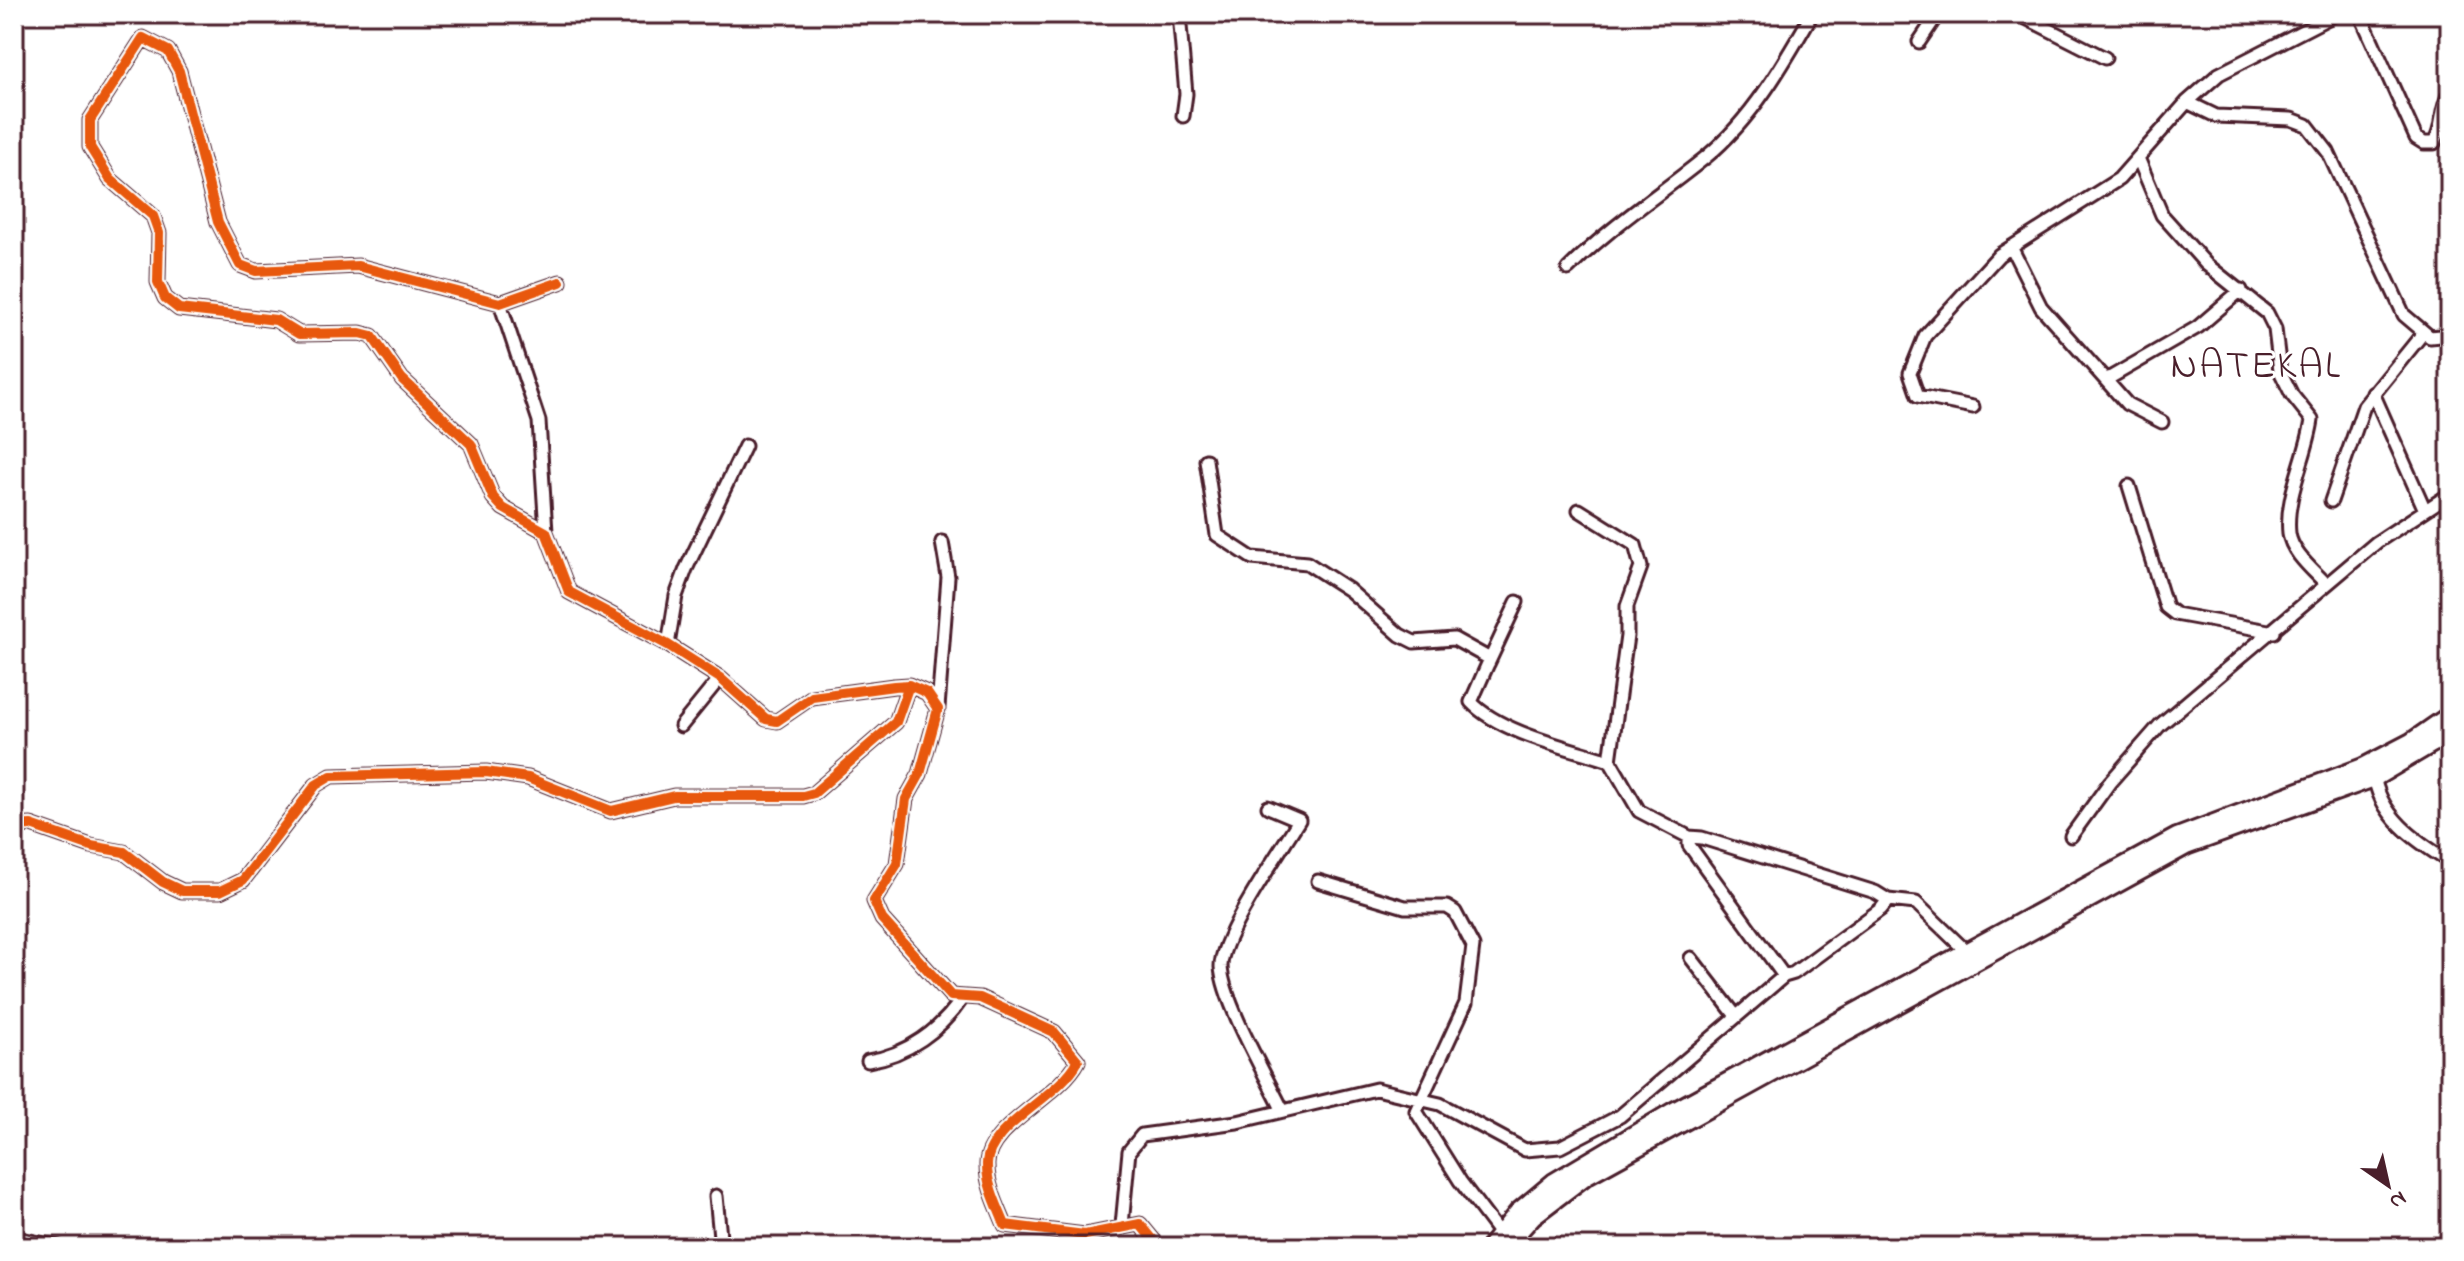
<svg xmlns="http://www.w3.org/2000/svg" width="2464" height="1261" viewBox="0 0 2464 1261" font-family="'Indie Flower',sans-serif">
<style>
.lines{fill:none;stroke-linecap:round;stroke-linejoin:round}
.street-casing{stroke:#4a1f2b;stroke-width:17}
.secondary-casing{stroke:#4a1f2b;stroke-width:22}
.street{stroke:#fff;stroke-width:11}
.secondary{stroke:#fff;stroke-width:16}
.cycleway-casing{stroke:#fff;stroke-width:15}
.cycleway{stroke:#e8590c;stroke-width:10}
.labels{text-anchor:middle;stroke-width:6;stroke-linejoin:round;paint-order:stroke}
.quarter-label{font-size:40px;letter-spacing:2px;fill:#4a1f2b;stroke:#fff}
</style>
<rect width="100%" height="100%" fill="#fff"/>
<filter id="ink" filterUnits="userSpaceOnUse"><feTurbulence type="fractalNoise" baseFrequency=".0125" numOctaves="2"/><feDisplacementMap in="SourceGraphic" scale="16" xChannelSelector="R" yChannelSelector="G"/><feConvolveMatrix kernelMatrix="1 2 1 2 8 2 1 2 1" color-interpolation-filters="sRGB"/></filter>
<g filter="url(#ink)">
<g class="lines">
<defs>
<path id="street" d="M1179 14 1186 94 1183 116
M2018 14 2105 58
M2133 14 2134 15
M2360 14 2416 138 2424 143H2434C2444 128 2439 111 2450 92
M1919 42 1938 14
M2187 102 2216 116 2291 119 2307 125 2328 152 2404 315 2430 337 2450 335
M2138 158 2162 215 2206 264 2267 313 2275 329 2280 371 2292 395 2312 420C2307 456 2285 496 2289 533 2291 552 2313 570 2326 584
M2011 247 2041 307 2127 404 2162 422
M1568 269C1612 225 1659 195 1706 157 1752 119 1783 65 1812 14
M560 282 500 303 358 266 256 271 240 265 218 222 179 71 168 51 143 38 90 120V147L110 179 153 216 159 233 158 282 165 298 179 309 276 320 299 334 360 333 372 336 402 379 471 444 493 497 503 508 546 532 569 592 668 645 720 678 766 719 777 721 812 697 894 686 909 685 927 693 938 709 920 774 906 799 897 864 874 901 882 919 951 996 980 998 1054 1032 1078 1061C1059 1098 985 1127 987 1166 987 1186 998 1207 1005 1225L1085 1235 1140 1224 1159 1247
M500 303 539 421 546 532
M2106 380 2198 327 2241 290
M2373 393 2425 510
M1973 407 1918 396 1910 373 1925 336 1999 255 2119 179 2187 102 2219 74 2336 14
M1206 460 1217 535 1252 558 1307 563 1349 590 1400 635 1414 642 1454 639 1490 659 1471 702C1500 733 1570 748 1610 761
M2129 486 2166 607 2175 614 2274 632
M2331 501 2364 406 2424 332
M1579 510 1635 545 1641 567 1627 606V636L1610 761 1639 811 1689 837 1702 838 1875 892 1888 900 1916 903 1969 954
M668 645 676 596 686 569 745 446
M1488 664 1517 602
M938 708 948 577 942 542
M681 726 720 678
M2374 772C2377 815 2417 842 2450 862
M1268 807 1299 820C1281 850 1220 937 1221 967 1223 1001 1266 1076 1282 1109
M14 826 31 825 91 846 124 852 163 882 182 891H220L243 880 316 785 331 776 486 772 528 778 611 811 674 796H803L814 793 896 722 909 685
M2071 836 2110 782 2160 725 2377 542 2450 494
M1689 837V845L1784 976
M1318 881 1405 907H1447L1455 912 1473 946 1466 1003 1416 1111 1460 1181 1500 1234
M1691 958 1736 1016
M868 1061C907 1055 941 1030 963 997
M716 1196 721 1247
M1122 1225 1129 1151 1142 1135 1237 1122 1376 1089 1440 1104 1525 1150 1560 1147 1620 1116 1784 976 1794 973 1881 909 1888 900
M14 1241 21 1239 59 1247"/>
<path id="secondary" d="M1490 1247 1518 1212 1554 1182 1672 1112 2177 837 2363 767 2411 742 2450 715
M1505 1247 1533 1216 1587 1175 2186 846 2374 778 2450 733"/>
</defs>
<use href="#street" class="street-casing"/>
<use href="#secondary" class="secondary-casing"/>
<use href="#street" class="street"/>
<use href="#secondary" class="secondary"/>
<defs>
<path id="cycleway" d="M560 282 500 303 358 266 256 271 240 265 218 222 179 71 168 51 143 38 90 120V147L110 179 153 216 159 233 158 282 165 298 179 309 276 320 299 334 360 333 372 336 402 379 471 444 493 497 503 508 546 532 569 592 668 645 720 678 766 719 777 721 812 697 894 686 909 685 927 693 938 709 920 774 906 799 897 864 874 901 882 919 951 996 980 998 1054 1032 1078 1061C1059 1098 985 1127 987 1166 987 1186 998 1207 1005 1225L1085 1235 1140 1224 1159 1247
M14 826 31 825 91 846 124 852 163 882 182 891H220L243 880 316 785 331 776 486 772 528 778 611 811 674 796H803L814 793 896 722 909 685"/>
</defs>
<use href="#cycleway" class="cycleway-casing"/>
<use href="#cycleway" class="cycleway"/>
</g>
</g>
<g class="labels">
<g class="quarter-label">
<text x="2256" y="377">NATEKAL</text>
</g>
</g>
<rect width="2464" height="1261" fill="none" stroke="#fff" stroke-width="48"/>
<rect x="24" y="24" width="2416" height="1213" fill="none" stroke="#4a1f2b" stroke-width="3" filter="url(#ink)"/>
<g transform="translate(2388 1185) rotate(146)" stroke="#ffffff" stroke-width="6" paint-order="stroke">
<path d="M0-6L14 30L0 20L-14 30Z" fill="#4a1f2b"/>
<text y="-12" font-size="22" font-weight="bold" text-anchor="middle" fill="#4a1f2b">N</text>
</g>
</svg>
